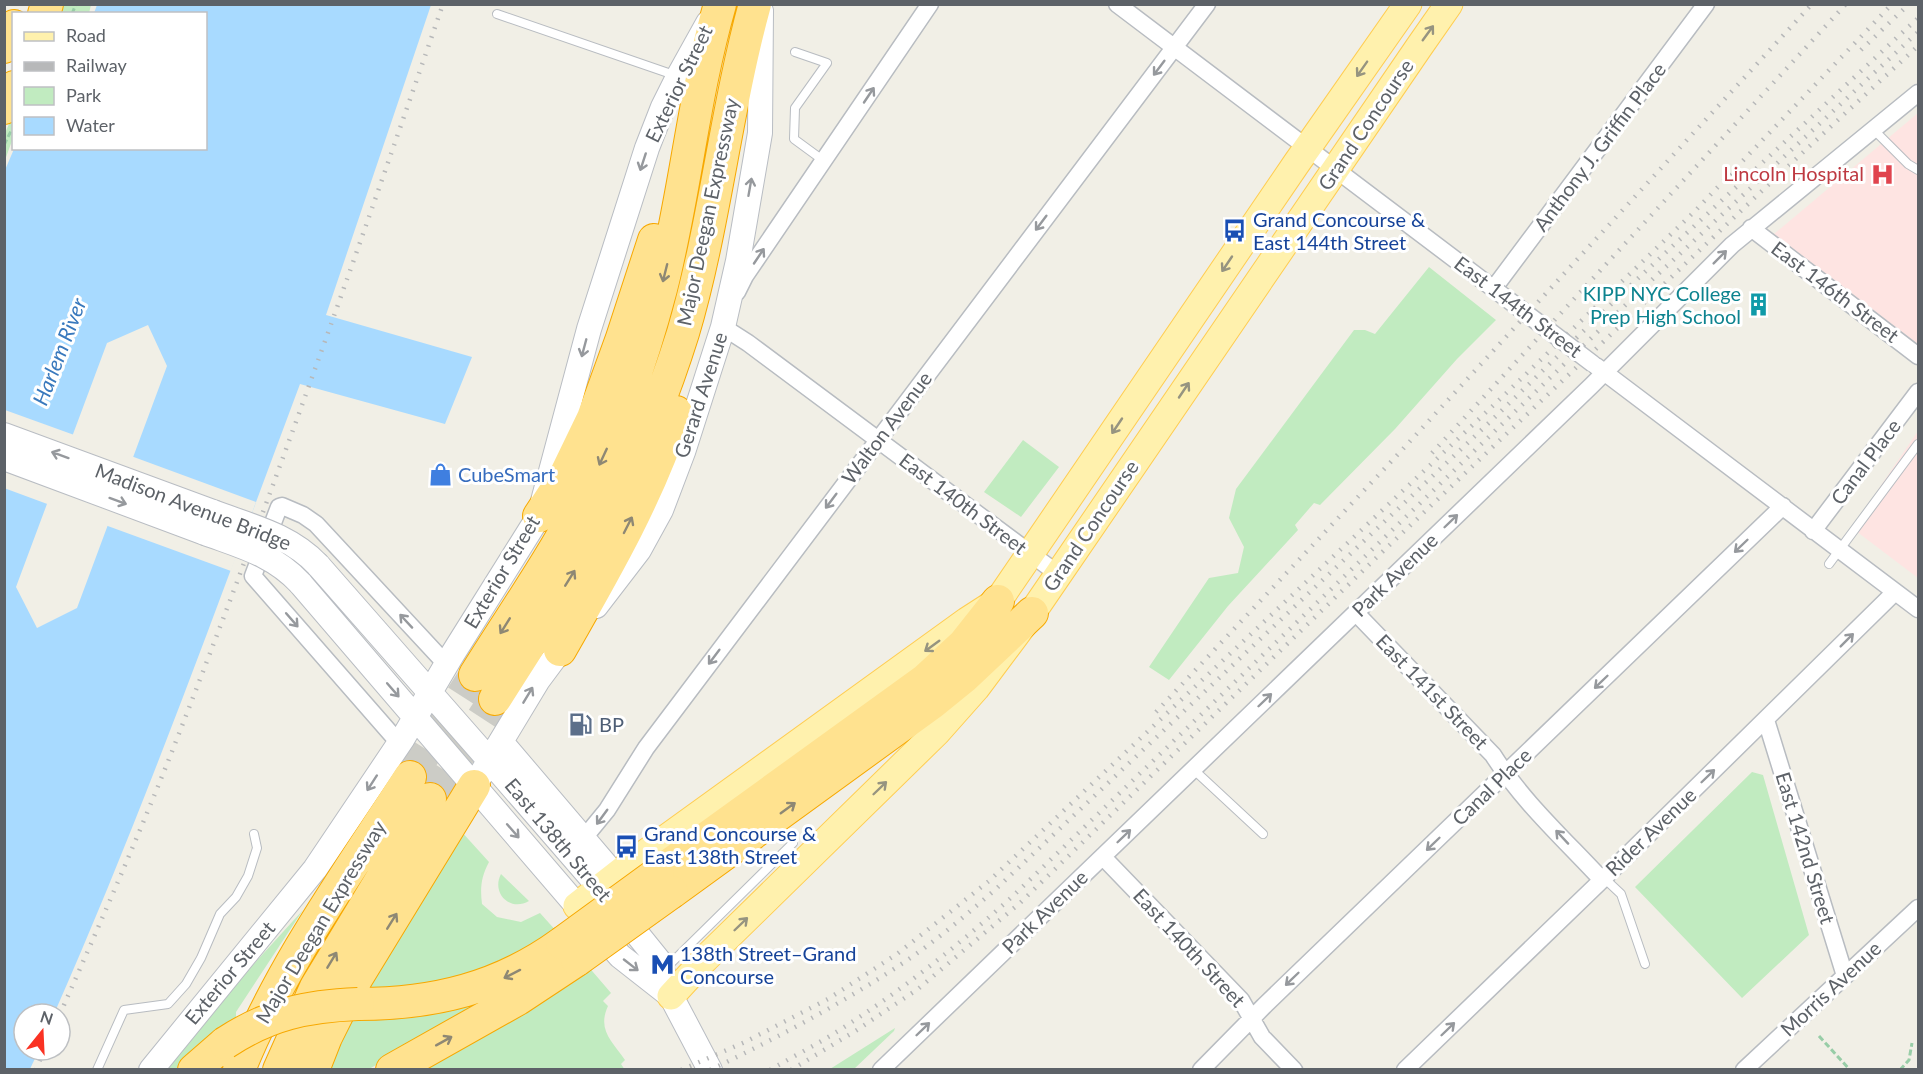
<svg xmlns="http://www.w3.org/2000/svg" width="1923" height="1074" viewBox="0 0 1923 1074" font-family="Lato,sans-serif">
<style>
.medical{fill:#fee4e2}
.green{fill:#c1ebc0}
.water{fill:#a8daff;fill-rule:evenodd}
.pier{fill:#f1efe6}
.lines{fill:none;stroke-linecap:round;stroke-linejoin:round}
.highway-tunnel{stroke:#ccccc6;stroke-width:32;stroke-dasharray:32 16;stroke-linecap:butt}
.lane-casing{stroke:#b8bcc1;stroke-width:10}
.street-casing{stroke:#b8bcc1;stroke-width:19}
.secondary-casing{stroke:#b9bdc3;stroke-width:26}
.primary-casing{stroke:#ffcd51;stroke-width:29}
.highway-casing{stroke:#f7a800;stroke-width:34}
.path{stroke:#98cda7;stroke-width:3;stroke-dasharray:6 3;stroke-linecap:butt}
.lane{stroke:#fff;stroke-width:8}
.street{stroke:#fff;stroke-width:16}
.secondary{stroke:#fff;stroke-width:24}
.primary{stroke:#fff1ad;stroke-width:27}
.highway{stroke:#ffe28f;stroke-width:32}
.rail{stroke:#b7b8b9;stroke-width:4.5;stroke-dasharray:1.5 8;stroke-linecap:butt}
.street-bridge-casing{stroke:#b8bcc1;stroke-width:19;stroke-linecap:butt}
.secondary-bridge-casing{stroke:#b9bdc3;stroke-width:26;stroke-linecap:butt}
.highway-bridge-casing{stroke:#f7a800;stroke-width:34;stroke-linecap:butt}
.street-bridge{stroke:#fff;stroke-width:16}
.secondary-bridge{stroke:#fff;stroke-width:24}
.highway-bridge{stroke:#ffe28f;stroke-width:32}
.oneway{stroke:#969480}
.oneway2{stroke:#96999d}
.oneway3{stroke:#8e8874}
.labels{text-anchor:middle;stroke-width:6;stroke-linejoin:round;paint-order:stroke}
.street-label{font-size:20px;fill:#5d6268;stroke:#fff}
.health-label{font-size:20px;fill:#be3a42;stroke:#fff;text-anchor:end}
.transit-label{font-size:20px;fill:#164399;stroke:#fff;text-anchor:start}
.culture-label{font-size:20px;fill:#0d838f;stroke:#fff;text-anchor:end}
.shop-label{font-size:20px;fill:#366cbe;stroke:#fff;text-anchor:start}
.service-label{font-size:20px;fill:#4e5e75;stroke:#fff;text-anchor:start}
.water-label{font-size:21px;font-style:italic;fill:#3979bd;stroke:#fff}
</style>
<rect width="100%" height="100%" fill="#f1efe6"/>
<path class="medical" d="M1918 113V344L1774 234Z
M1918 431V578L1852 528Z"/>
<path class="green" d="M62 5H91L89 13 58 14Z
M13 115V138L5 160V133Z
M1429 267 1496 320 1457 359 1395 429 1320 505 1314 503 1295 525 1298 530 1228 606 1169 680 1149 667 1209 578 1238 573 1244 547 1229 518 1236 489 1354 330H1365L1375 334Z
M1023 440 1059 467 1021 517 984 492Z
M1752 772 1763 775 1809 935 1742 998 1635 887Z
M460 830 489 862C481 877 480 888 482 904L497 917 521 922 540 913 558 933 536 949 431 987 364 989Z
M501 874 529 901C510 912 491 893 501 874Z
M303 910 236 1012V1020L196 1046 176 1069 165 1070 219 1002Z
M587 965 611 993 603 1001 608 1006C597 1030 612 1041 625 1060L621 1064 625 1070H412Z
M510 986 459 1018 369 1069 328 1070 350 1018Z
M895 1028 894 1031 854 1069H830Z"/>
<path class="water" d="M97 5H431L326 315 472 357 445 424 300 384C221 595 145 808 54 1014H24V1050H39L30 1069 5 1070V170L14 149 206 148V14L94 13ZM148 325 167 366 77 608 37 628 16 587 107 343Z"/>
<path class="pier" d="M5 410 77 436 50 505 4 488Z
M131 456 256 502 231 571 105 525Z"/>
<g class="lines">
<path class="highway-tunnel" d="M410 777 475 675
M430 799 495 699"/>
<defs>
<path id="lane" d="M497 14 677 76
M795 52 827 63 795 108 794 139 824 161
M1873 129 1908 164 1918 170
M1829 564 1918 444
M1193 769 1263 834
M1604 878 1621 894 1645 964
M665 969 793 843
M97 1070 124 1010 168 1004 186 984 201 958 220 914 236 897 248 876 257 848 254 834"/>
<path id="street" d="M1117 4 1498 292
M1751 228 1918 356
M1494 288 1706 4
M737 292 745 276 930 4
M726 319 723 327 748 343 1058 574
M1596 366 1918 609
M1813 531 1918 392
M1356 613 1493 755C1522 801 1565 840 1602 880
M1766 720 1845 976
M399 743 253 576 279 507 282 506 303 515 316 524 446 664
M575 845 584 838 607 810 646 748 1207 4
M1103 857 1241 1000 1262 1037 1294 1070
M881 1070 1591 386 1732 245 1918 93
M1201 1070 1264 1006 1783 506
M1405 1070 1604 878 1895 592
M1744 1070 1918 908"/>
<path id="secondary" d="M4 435 213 512
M4 458 205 533
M318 565 490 761 600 888 659 961 671 996 710 1070
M300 583 620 956 671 996
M596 606 639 550 661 510 683 452 723 327 738 261 760 133 761 11
M501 742 627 890
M474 786 538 680 570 637
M151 1070 315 869 403 738 452 655 539 516 589 329 647 148 663 107 678 77 708 23"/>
<path id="primary" d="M577 906 632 863 967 621 998 601 1296 164 1408 4
M671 996 704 960 937 732 976 688 1032 613 1419 47 1449 4"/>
<path id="highway" d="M44 14 47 4
M4 47 14 26
M4 108 14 87
M539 516 564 478 593 418 622 338 654 240
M560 650C604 573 649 496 676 412
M475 675C511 617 552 559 584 497 618 431 642 361 661 289 685 195 693 98 720 4
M495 699C529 645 564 592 596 537 632 473 661 403 683 333 715 225 725 113 755 4
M658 873 925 680 964 644 998 601
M672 892 932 703 964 677 1032 613
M358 1004C434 1004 500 988 562 943
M194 1070 225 1043
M239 1070C281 965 349 872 410 777
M279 1070 316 987 430 799
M313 1070 326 1037 350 989 474 786
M392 1070 518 999 577 960"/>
</defs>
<use href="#lane" class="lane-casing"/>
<use href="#street" class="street-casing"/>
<use href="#secondary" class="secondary-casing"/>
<use href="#primary" class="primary-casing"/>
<use href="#highway" class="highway-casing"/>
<path class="path" d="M72 14 76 4
M4 145 11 131
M1819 1036 1850 1070
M1900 1070 1909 1060 1912 1043"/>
<use href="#lane" class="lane"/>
<use href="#street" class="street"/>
<use href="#secondary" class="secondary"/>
<use href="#primary" class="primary"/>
<use href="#highway" class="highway"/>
<path class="rail" d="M1861 50 1909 4
M1432 453 1846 4
M1156 712 1402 450 1812 4
M60 1014C98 928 136 842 171 754 268 507 356 256 443 4
M36 1070 44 1050
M681 1070 745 1042 828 999 897 954 989 881 1497 402 1695 211 1892 4
M710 1070C777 1038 841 1004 903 963 936 941 966 915 996 889L1494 418 1633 283 1918 18
M770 1070C792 1057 816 1045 838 1031 901 991 959 945 1014 895L1640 291 1918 32
M791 1070 857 1030 918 989 1020 903 1376 558 1785 169 1918 46"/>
<defs>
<path id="street-bridge" d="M1498 292 1593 364"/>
<path id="secondary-bridge" d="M213 512C250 526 290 535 318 565
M205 533C240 546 273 554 300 583"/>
<path id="highway-bridge" d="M562 943 658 873
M577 960 672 892
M225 1043C269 1014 307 1006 358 1004"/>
</defs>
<use href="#street-bridge" class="street-bridge-casing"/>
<use href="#secondary-bridge" class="secondary-bridge-casing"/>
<use href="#highway-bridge" class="highway-bridge-casing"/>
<use href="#street-bridge" class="street-bridge"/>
<use href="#secondary-bridge" class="secondary-bridge"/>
<use href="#highway-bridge" class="highway-bridge"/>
</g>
<defs><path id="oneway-shaft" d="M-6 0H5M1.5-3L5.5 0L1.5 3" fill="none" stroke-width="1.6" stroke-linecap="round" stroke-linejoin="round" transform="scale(1.5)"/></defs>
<g class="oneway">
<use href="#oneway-shaft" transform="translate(1428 33) rotate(-54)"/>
<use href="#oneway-shaft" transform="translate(1362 69) rotate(125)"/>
<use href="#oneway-shaft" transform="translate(1227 264) rotate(124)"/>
<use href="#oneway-shaft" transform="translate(1184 390) rotate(-56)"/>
<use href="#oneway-shaft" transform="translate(1117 426) rotate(124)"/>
<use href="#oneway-shaft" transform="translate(932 646) rotate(144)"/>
<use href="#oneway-shaft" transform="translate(880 788) rotate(-44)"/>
<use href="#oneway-shaft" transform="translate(741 924) rotate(-44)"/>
</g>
<g class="oneway2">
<use href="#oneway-shaft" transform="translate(1159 68) rotate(127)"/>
<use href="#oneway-shaft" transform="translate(869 95) rotate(-56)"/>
<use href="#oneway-shaft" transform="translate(643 162) rotate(108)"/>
<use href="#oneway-shaft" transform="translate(750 187) rotate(-80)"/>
<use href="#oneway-shaft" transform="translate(1041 223) rotate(127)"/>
<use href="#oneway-shaft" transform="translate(759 256) rotate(-56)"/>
<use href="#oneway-shaft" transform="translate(1720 257) rotate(-45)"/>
<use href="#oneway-shaft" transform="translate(584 348) rotate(105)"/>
<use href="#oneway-shaft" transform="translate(60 455) rotate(-160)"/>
<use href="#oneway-shaft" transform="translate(118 501) rotate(20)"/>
<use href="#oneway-shaft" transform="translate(831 501) rotate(127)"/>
<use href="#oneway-shaft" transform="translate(1451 521) rotate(-44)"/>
<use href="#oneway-shaft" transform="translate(1741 546) rotate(136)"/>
<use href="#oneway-shaft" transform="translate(292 620) rotate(49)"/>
<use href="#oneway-shaft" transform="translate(406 621) rotate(-133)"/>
<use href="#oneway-shaft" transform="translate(1847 640) rotate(-45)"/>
<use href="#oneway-shaft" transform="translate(714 657) rotate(127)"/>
<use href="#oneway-shaft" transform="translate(1601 682) rotate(136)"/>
<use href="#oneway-shaft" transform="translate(393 690) rotate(49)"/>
<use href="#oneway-shaft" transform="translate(528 695) rotate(-59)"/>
<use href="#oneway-shaft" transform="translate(1265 700) rotate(-44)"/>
<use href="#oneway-shaft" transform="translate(1708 776) rotate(-44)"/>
<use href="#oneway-shaft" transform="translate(372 783) rotate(123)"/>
<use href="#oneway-shaft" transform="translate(602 817) rotate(126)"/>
<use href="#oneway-shaft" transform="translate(513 831) rotate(49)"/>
<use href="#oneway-shaft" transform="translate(1124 836) rotate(-44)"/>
<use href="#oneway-shaft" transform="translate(1562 837) rotate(-133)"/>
<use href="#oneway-shaft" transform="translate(1433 844) rotate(136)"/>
<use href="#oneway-shaft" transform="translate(631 965) rotate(38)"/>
<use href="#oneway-shaft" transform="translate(1292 979) rotate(136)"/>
<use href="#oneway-shaft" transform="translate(923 1029) rotate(-44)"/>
<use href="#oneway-shaft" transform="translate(1448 1029) rotate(-44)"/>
</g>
<g class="oneway3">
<use href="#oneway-shaft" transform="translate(665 273) rotate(104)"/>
<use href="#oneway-shaft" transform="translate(603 457) rotate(115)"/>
<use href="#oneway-shaft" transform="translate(628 525) rotate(-63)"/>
<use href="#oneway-shaft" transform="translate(570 578) rotate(-58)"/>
<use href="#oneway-shaft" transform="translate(505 626) rotate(122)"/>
<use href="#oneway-shaft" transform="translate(788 808) rotate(-36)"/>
<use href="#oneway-shaft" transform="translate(392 921) rotate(-58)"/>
<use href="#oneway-shaft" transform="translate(332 960) rotate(-59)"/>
<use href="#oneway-shaft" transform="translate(512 974) rotate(153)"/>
<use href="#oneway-shaft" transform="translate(444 1041) rotate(-29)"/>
</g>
<defs>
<symbol id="hospital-bare" viewBox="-9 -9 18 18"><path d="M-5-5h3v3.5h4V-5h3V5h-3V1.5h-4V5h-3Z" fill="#e0444e" stroke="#fff" stroke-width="2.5" paint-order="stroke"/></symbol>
<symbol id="bus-bare" viewBox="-9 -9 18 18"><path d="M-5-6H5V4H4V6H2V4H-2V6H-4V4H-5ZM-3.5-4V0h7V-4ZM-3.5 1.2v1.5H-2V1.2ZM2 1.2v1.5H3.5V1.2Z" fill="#1a4fb4" stroke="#fff" stroke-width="2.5" paint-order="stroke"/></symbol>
<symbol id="building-bare" viewBox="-9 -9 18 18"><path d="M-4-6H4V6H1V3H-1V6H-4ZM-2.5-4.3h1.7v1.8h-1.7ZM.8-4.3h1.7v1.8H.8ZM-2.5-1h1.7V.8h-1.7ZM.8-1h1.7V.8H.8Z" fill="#0f9aa8" stroke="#fff" stroke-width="2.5" paint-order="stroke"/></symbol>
<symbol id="shop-bare" viewBox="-9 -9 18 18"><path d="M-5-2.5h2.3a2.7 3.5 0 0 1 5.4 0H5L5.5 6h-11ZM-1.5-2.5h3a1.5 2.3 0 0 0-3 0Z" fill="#3f7fe0" stroke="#fff" stroke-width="2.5" paint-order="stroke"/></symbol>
<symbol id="fuel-bare" viewBox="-9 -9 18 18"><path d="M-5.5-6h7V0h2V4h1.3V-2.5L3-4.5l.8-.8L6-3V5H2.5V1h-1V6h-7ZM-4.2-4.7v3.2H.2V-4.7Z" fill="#5c6f8a" stroke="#fff" stroke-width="2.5" paint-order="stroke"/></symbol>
<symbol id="metro-bare" viewBox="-9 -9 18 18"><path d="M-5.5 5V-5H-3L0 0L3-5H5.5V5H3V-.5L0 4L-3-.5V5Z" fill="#1a4fb4" stroke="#fff" stroke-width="2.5" paint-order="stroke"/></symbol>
</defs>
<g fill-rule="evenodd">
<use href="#hospital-bare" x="1866" y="158" width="33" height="33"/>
<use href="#bus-bare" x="1218" y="214" width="33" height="33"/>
<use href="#building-bare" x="1742" y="288" width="33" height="33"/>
<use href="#shop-bare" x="424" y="458" width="33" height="33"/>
<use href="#fuel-bare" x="564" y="708" width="33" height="33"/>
<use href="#bus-bare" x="610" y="830" width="33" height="33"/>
<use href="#metro-bare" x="646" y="948" width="33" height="33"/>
</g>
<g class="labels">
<g class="street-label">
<text transform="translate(679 84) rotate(-64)" y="7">Exterior Street</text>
<text transform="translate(1366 125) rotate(-56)" y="7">Grand Concourse</text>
<text transform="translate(1600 147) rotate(-53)" y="7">Anthony J. Griffin Place</text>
<text transform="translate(708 212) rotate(-78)" y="7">Major Deegan Expressway</text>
<text transform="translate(1835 292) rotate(37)" y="7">East 146th Street</text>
<text transform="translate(1518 307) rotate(37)" y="7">East 144th Street</text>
<text transform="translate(701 395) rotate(-72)" y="7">Gerard Avenue</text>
<text transform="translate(887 428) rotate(-53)" y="7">Walton Avenue</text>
<text transform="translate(1866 462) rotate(-53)" y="7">Canal Place</text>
<text transform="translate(963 504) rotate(37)" y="7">East 140th Street</text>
<text transform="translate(193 507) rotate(21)" y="7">Madison Avenue Bridge</text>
<text transform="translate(1091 526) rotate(-56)" y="7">Grand Concourse</text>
<text transform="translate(502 572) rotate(-59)" y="7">Exterior Street</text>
<text transform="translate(1395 575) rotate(-44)" y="7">Park Avenue</text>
<text transform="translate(1432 692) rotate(46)" y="7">East 141st Street</text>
<text transform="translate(1492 787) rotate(-44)" y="7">Canal Place</text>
<text transform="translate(1651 832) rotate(-44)" y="7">Rider Avenue</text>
<text transform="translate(558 840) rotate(50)" y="7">East 138th Street</text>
<text transform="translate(1805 848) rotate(73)" y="7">East 142nd Street</text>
<text transform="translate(1045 912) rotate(-44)" y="7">Park Avenue</text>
<text transform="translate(321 922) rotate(-59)" y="7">Major Deegan Expressway</text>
<text transform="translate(1189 948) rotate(47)" y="7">East 140th Street</text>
<text transform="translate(230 973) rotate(-50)" y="7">Exterior Street</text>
<text transform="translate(1831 989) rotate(-43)" y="7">Morris Avenue</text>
</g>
<g class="health-label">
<text x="1864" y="181">Lincoln Hospital</text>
</g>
<g class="transit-label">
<text x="1253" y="227">Grand Concourse &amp;<tspan x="1253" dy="23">East 144th Street</tspan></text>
<text x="644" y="841">Grand Concourse &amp;<tspan x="644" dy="23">East 138th Street</tspan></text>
<text x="680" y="961">138th Street–Grand<tspan x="680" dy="23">Concourse</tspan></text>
</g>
<g class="culture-label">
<text x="1741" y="301">KIPP NYC College<tspan x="1741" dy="23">Prep High School</tspan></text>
</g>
<g class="shop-label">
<text x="458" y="482">CubeSmart</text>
</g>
<g class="service-label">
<text x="599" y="732">BP</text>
</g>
<g class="water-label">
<text transform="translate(60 352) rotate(-69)" y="7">Harlem River</text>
</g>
</g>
<rect width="1923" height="1074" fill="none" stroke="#5d6268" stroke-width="12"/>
<rect x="12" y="12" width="195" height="138" fill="#ffffff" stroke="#bec0c3" stroke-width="1.5"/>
<rect x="24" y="32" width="30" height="9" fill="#fff1ad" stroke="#bec0c3" stroke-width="1.5"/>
<text x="66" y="42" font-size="18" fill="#5d6268">Road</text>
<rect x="24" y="62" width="30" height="9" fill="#b7b8b9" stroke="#bec0c3" stroke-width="1.5"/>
<text x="66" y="72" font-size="18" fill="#5d6268">Railway</text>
<rect x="24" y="87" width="30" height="18" fill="#c1ebc0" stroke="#bec0c3" stroke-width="1.5"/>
<text x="66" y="102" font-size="18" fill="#5d6268">Park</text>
<rect x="24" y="117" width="30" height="18" fill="#a8daff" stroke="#bec0c3" stroke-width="1.5"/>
<text x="66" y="132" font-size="18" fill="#5d6268">Water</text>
<g transform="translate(42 1032) rotate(18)"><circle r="28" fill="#ffffff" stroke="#bec0c3" stroke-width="1.5"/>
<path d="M0-4.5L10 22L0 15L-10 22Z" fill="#fa3223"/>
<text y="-9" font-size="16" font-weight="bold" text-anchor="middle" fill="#5d6268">N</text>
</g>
</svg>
